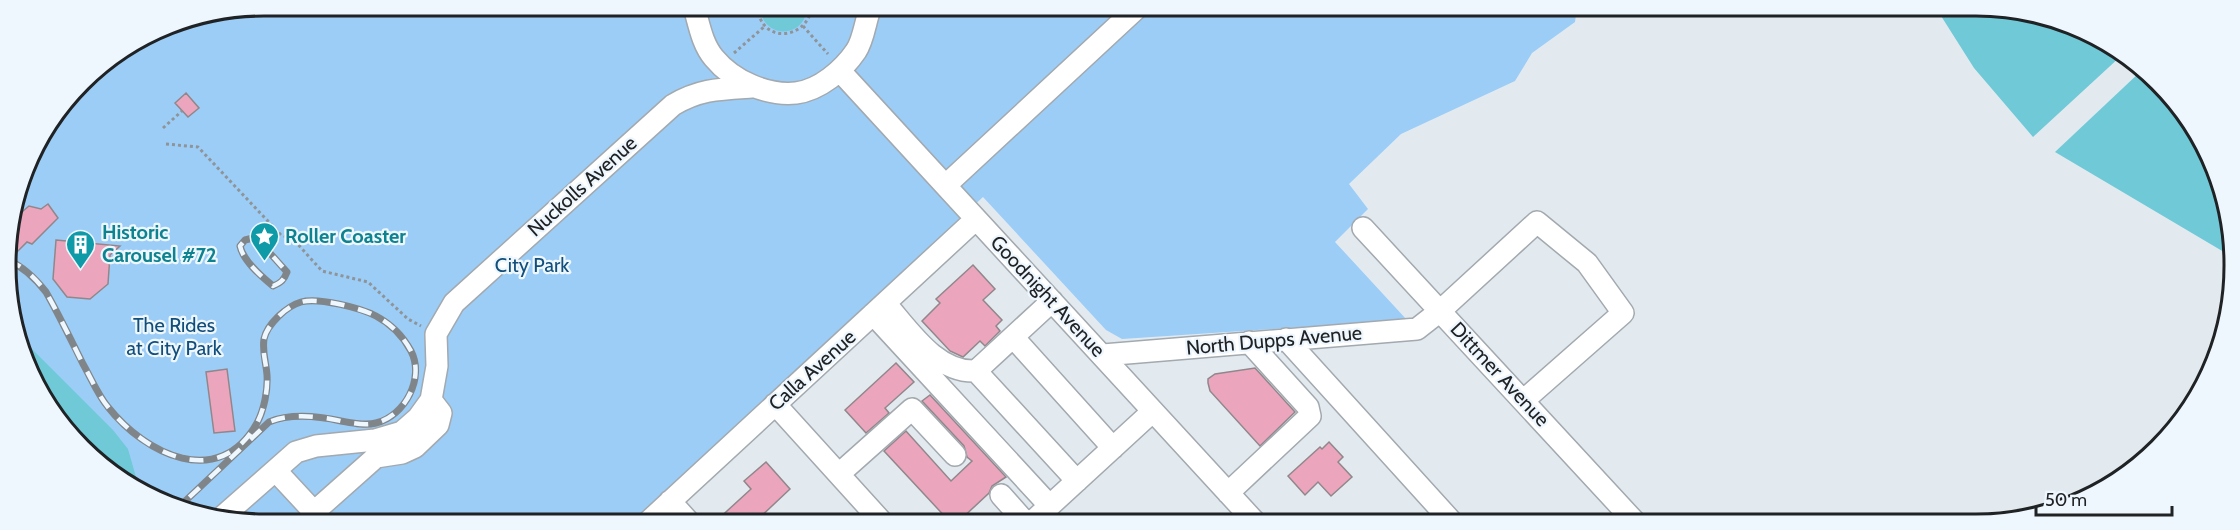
<svg xmlns="http://www.w3.org/2000/svg" width="2240" height="530" viewBox="0 0 2240 530" font-family="Cabin,sans-serif">
<style>
.green{fill:#9ccdf7}
.water{fill:#70c9d7}
.building{fill:#eba5bc;stroke:#91878a;stroke-width:1.5}
.lines{fill:none;stroke-linecap:round;stroke-linejoin:round}
.minor-casing{stroke:#a2a9af;stroke-width:24}
.path{stroke:#8e9498;stroke-width:3;stroke-dasharray:3 3;stroke-linecap:butt}
.minor{stroke:#fff;stroke-width:21}
.rail-casing{stroke:#808589;stroke-width:7}
.rail{stroke:#eff7fe;stroke-width:4.5;stroke-dasharray:14;stroke-linecap:butt}
.labels{text-anchor:middle;stroke-width:4.5;stroke-linejoin:round;paint-order:stroke}
.street-label{font-size:20px;fill:#202325;stroke:#eff7fe}
.culture-label{font-size:20px;font-weight:bold;fill:#0d838f;stroke:#eff7fe;text-anchor:start}
.park-label{font-size:20px;fill:#114e7a;stroke:#eff7fe}
.rim{fill:none;stroke:#202325;stroke-width:3}
</style>
<rect width="100%" height="100%" fill="#e2eaf0"/>
<path class="green" d="M265 6 760 7 761 17 807 11V7L1577 8 1575 22 1532 53 1515 81 1401 134 1349 184 1368 209 1335 242 1407 320 1122 339 1106 330 983 197 632 522H231L135 489 60 423 15 332 7 248 33 150 94 71 166 26Z"/>
<path class="water" d="M760 7H807C806 39 762 40 760 7Z
M1936 8H2009L2105 41 2121 56 2033 137 1974 68Z
M2140 72 2181 108 2225 198 2229 255 2055 152Z
M15 332 113 430 128 449 140 491 135 489 60 423Z"/>
<path class="building" d="M186 93 199 108 188 117 175 103Z
M48 204 58 218 32 244 27 242 17 252 8 242 10 235 16 230 17 216 29 206 41 209Z
M56 240 120 246 110 255 108 284 90 299 67 297 53 279Z
M973 265 995 289 983 300 1002 320 996 326 1000 331 985 346 980 341 963 357 950 351 922 321 940 303 936 299Z
M896 363 914 382 885 408 889 413 866 433 845 410Z
M1255 368 1295 412 1260 446 1210 391 1208 383V379L1215 374Z
M227 369 235 431 214 433 206 372Z
M930 395 1006 477 992 486 989 493 958 522H950L884 451 906 431 951 481 972 461 967 457 964 446 922 401Z
M1329 442 1343 457 1338 462 1352 477 1331 496 1318 482 1305 495 1288 476 1320 447 1322 449Z
M766 462 790 489 755 522H715L751 489 744 481Z"/>
<g class="lines">
<defs>
<path id="minor" d="M694 7C699 24 702 44 714 58 733 81 767 96 796 93 820 90 843 70 856 51 863 41 865 24 869 12V7
M840 71 1255 522
M946 185 1138 7
M1363 228 1635 522
M885 303C909 330 936 373 976 371L1052 301
M873 314 1049 505
M1013 337 1113 448
M1286 339 1452 522
M1103 355 1417 329 1440 311 1537 222 1587 263 1623 313 1524 400
M976 371 1077 481
M775 404 882 522
M276 471 314 512 376 457 402 453 415 447 438 425 441 413 431 400
M839 474 912 409 955 455
M1228 493 1310 416 1308 407 1249 342
M1001 495 1025 522
M670 501 689 522
M221 518 296 452 316 446 375 440 402 432 418 418 431 400 437 366 436 334 454 303 673 105C700 89 720 89 752 87
M648 522 976 219
M1032 522 1153 411"/>
</defs>
<use href="#minor" class="minor-casing"/>
<path class="path" d="M758 7C759 43 806 42 812 7
M803 26 828 54
M734 53 765 26
M98 73 109 61
M163 128 182 111
M166 144 198 147 281 235 293 239 322 271 368 282 408 319 421 326"/>
<use href="#minor" class="minor"/>
<defs>
<path id="rail" d="M253 238 259 241 287 272C284 280 281 283 273 286 262 277 243 261 240 246L245 240Z
M8 260C24 267 35 278 46 292 59 315 71 340 83 364 91 378 98 395 108 407 145 454 219 491 257 423 264 410 268 390 267 375 266 362 262 352 264 339 267 324 287 306 301 302 318 297 361 308 376 316 391 324 403 336 411 351 425 378 405 416 376 423 365 426 352 423 341 421 318 416 291 413 269 422L181 505"/>
</defs>
<use href="#rail" class="rail-casing"/>
<use href="#rail" class="rail"/>
</g>
<defs>
<symbol id="sight-pin" viewBox="-11 -11 22 30"><path d="M0 17L-7.5 6A9.5 9.5 0 1 1 7.5 6Z" fill="#0f9aa8" stroke="#eff7fe"/><path d="M0-6L1.8-2.2L6-1.7L2.9 1.2L3.7 5.4L0 3.3L-3.7 5.4L-2.9 1.2L-6-1.7L-1.8-2.2Z" fill="#fff"/></symbol>
<symbol id="building-pin" viewBox="-11 -11 22 30"><path d="M0 17L-7.5 6A9.5 9.5 0 1 1 7.5 6Z" fill="#0f9aa8" stroke="#eff7fe"/><path d="M-4-6H4V6H1V3H-1V6H-4ZM-2.5-4.3h1.7v1.8h-1.7ZM.8-4.3h1.7v1.8H.8ZM-2.5-1h1.7V.8h-1.7ZM.8-1h1.7V.8H.8Z" fill="#fff"/></symbol>
</defs>
<g fill-rule="evenodd">
<use href="#sight-pin" x="248" y="220" width="33" height="45"/>
<use href="#building-pin" x="64" y="228" width="33" height="45"/>
</g>
<g class="labels">
<g class="street-label">
<text transform="translate(582 186) rotate(-42)" y="7">Nuckolls Avenue</text>
<text transform="translate(1048 296) rotate(47)" y="7">Goodnight Avenue</text>
<text transform="translate(1274 340) rotate(-5)" y="7">North Dupps Avenue</text>
<text transform="translate(812 370) rotate(-42)" y="7">Calla Avenue</text>
<text transform="translate(1500 374) rotate(47)" y="7">Dittmer Avenue</text>
</g>
<g class="culture-label">
<text x="102" y="239">Historic<tspan x="102" dy="23">Carousel #72</tspan></text>
<text x="285" y="243">Roller Coaster</text>
</g>
<g class="park-label">
<text x="532" y="272">City Park</text>
<text x="174" y="332">The Rides<tspan x="174" dy="23">at City Park</tspan></text>
</g>
</g>
<path d="M0 0H2240V530H0ZM264 16H1976A248 248 0 0 1 2224 264V266A248 248 0 0 1 1976 514H264A248 248 0 0 1 16 266V264A248 248 0 0 1 264 16Z" fill="#eff7fe" fill-rule="evenodd"/>
<path class="rim" d="M264 16H1976A248 248 0 0 1 2224 264V266A248 248 0 0 1 1976 514H264A248 248 0 0 1 16 266V264A248 248 0 0 1 264 16Z"/>
<path d="M2036 506v9h136v-9" fill="none" stroke="#202325" stroke-width="3"/>
<text x="2045" y="506" font-size="18" fill="#202325" stroke="#eff7fe" stroke-width="4.5" paint-order="stroke">50 m</text>
</svg>
